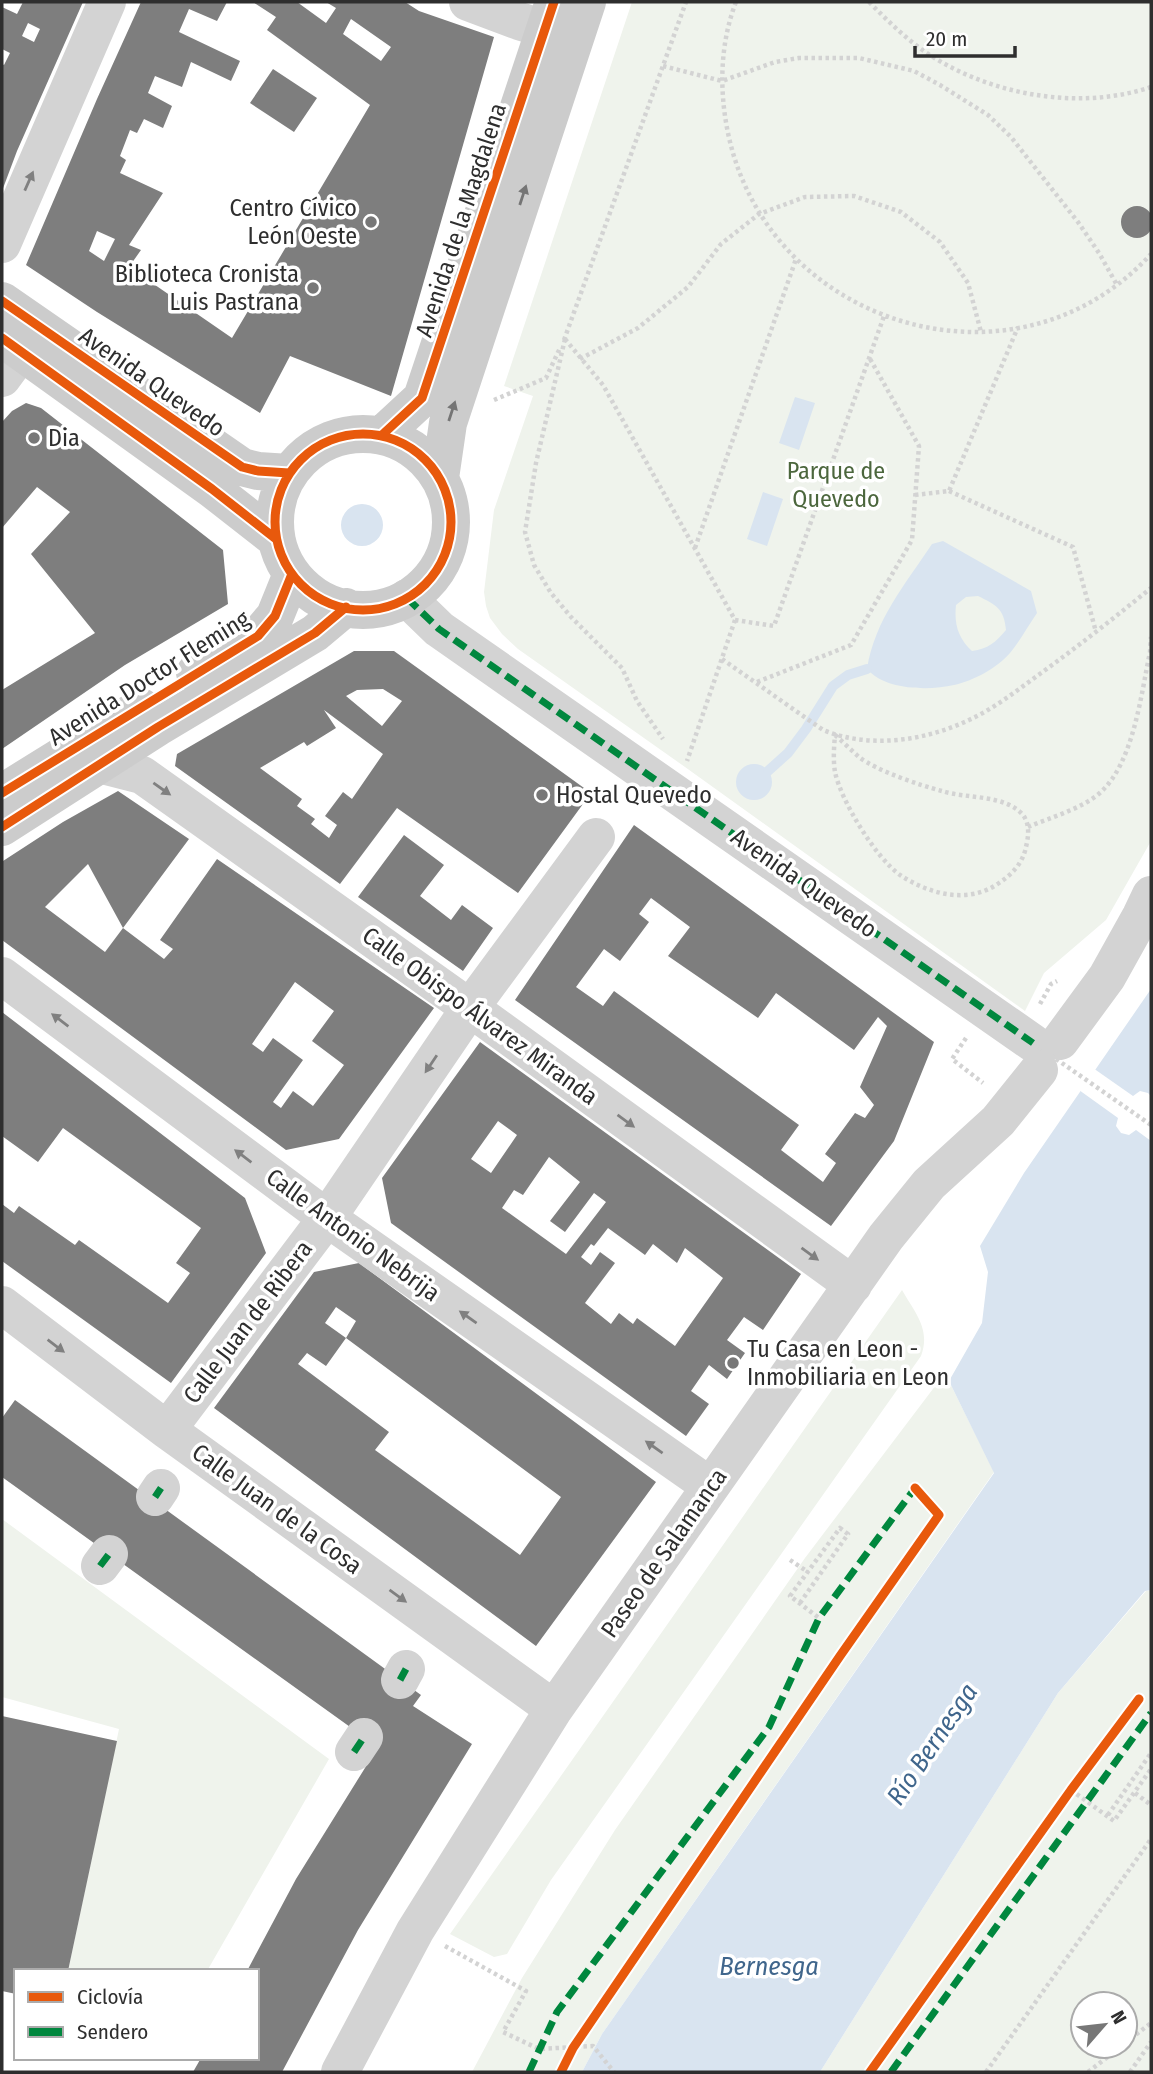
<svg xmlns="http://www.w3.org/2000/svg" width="1153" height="2074" viewBox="0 0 1153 2074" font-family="'Fira Sans Condensed',sans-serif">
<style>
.green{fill:#eff3ec;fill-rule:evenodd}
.water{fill:#d9e4f0;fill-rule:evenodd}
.pier{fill:#fff}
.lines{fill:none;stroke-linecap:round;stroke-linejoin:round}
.stream{stroke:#d9e4f0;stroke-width:10}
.building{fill:#7e7e7e;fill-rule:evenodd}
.path{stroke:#d3d3d3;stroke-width:4.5;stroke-dasharray:3.5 3.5;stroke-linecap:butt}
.street{stroke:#d3d3d3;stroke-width:38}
.secondary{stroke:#ccc;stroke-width:38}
.path-bridge{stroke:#d3d3d3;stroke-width:4.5;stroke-dasharray:3.5 3.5;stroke-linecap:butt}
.quiet{stroke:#00873e;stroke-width:7;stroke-dasharray:14 7;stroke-linecap:butt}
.cycleway-casing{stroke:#fff;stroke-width:13}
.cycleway{stroke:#e8590c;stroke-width:9}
.oneway{fill:#808080}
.oneway2{fill:#757575}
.poi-dot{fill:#777;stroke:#fff;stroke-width:2.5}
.labels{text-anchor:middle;stroke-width:7;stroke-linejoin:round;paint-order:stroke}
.poi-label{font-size:24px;fill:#2e2e2e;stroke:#fff;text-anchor:start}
.street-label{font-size:24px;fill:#2e2e2e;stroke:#fff}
.park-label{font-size:24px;fill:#4c673d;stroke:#fff}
.water-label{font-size:26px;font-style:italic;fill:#40668c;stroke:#fff}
</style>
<rect width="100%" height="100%" fill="#fff"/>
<path class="green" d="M632 2H1151V841L1106 920 1044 973 1025 1011 685 767 518 649 502 634 490 618 486 606 484 592 494 510 533 396 504 386Z
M902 1290C915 1313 931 1329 921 1356L551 1880 507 1954 494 1957 450 1934Z
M945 1373 994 1472 602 2034 582 2072H472L522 1978 615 1830 805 1558Z
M2 1519 329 1759 207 1971H68L119 1729 2 1697Z
M1151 1590V2072H820L1058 1693 1146 1591ZM1083 2004H1125V2046H1083Z"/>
<path class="water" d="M795 397 815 403 799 450 779 443Z
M763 492 783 499 767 546 747 539Z
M341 525a21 21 0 1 1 42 0a21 21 0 1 1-42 0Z
M943 541 1031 591 1037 613C1028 626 1020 641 1010 653 997 668 973 681 954 685 928 691 885 690 867 669 875 619 905 585 932 544ZM978 596C996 605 1004 608 1006 630 996 642 988 649 972 651 958 638 954 624 956 605L966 597Z
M736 782a18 18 0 1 1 36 0a18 18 0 1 1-36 0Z
M1151 989V1590L1145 1591 1058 1693 820 2072H582L602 2034 994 1473 949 1381 982 1323 988 1272 980 1246 1024 1173Z"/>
<path class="pier" d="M1095 1064 1093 1068 1133 1096 1140 1091 1148 1093 1151 1096V1141L1136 1130 1129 1135 1121 1133 1116 1126 1118 1118 1079 1090 1075 1093Z"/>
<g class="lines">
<path class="stream" d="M768 771 788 753 806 729 833 686 848 675 867 669"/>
</g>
<path class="building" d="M23 2H83L17 151 2 191V64L4 65 10 53 2 49V7L17 14ZM28 23 40 29 34 42 22 36Z
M141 2H227L217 21 189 9 179 32 240 61 231 81 191 62 182 87 155 76 148 93 172 106 163 128 144 119 137 133 130 130 120 156 126 160 120 173 163 193 129 245 141 250 129 267 232 338 370 105 267 30 276 17 253 2H297L326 23 336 8 326 2H405L419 11 494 37 391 396 290 356 260 413 97 312 26 265 97 99ZM351 19 391 47 381 61 343 34ZM97 231 115 239 104 261 89 251Z
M273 69 317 98 294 132 250 103Z
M1121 222a16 16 0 1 1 32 0a16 16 0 1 1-32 0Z
M26 403 41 408 223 550 228 604 125 665 2 749V690L95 633 31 554 70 512 37 487 2 528V422L12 411Z
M354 651H394L591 793 518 893 397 808 340 884 175 766 177 754ZM383 689 402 701 382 726 346 696 357 690ZM324 710 383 754 352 799 343 792 325 816 337 825 329 838 311 824 315 819 297 806 302 799 260 768 304 742 307 746 336 728Z
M118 791 189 839 123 928 164 959 173 949 160 940 217 859 434 1008 339 1139 286 1150 2 940 3 861 63 822ZM88 864 123 928 105 952 45 907ZM295 982 334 1011 312 1041 344 1065 313 1106 293 1091 281 1108 273 1102 303 1060 273 1038 263 1052 252 1044Z
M634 825 934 1042 894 1141 831 1226 515 1000ZM651 898 690 927 668 956 758 1018 776 993 854 1050 878 1017 887 1026 860 1087 874 1105 865 1118 855 1113 825 1154 836 1163 823 1182 781 1150 799 1125 614 991 603 1006 576 987 604 949 620 961 649 922 639 914Z
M404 835 444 865 420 896 451 920 462 905 493 928 463 971 358 897Z
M2 1012 245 1198 266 1253 171 1383 2 1261V1204L14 1213 19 1206 75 1245 79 1240 168 1303 190 1273 176 1263 201 1228 63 1128 38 1162 2 1136Z
M480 1042 801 1274 763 1330 744 1317 727 1340 745 1353 727 1379 709 1365 691 1391 709 1404 686 1436 391 1223 382 1178ZM498 1121 517 1135 491 1173 471 1159ZM549 1157 580 1182 550 1221 565 1232 594 1193 606 1202 566 1254 502 1208 514 1190 523 1195ZM608 1228 645 1255 653 1244 677 1263 685 1248 723 1278 675 1346 637 1318 633 1324 619 1313 611 1324 585 1303 615 1263 600 1252 591 1265 581 1257 591 1244 594 1246Z
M359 1263 656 1482 536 1646 214 1408 314 1272ZM336 1307 356 1321 346 1338 561 1497 520 1555 375 1450 389 1432 298 1364 307 1353 326 1366 346 1338 325 1323Z
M15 1400 421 1695 413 1706 472 1744 358 1930 282 2072H193L201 2058H257V1971H247L296 1879 378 1747 2 1477V1418Z
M2 1716 117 1741 68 1971H16V1994L2 1991Z"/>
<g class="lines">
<path class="path" d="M736 2C720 43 719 90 728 133 768 327 1016 402 1151 254
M869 2C886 19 902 35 921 49 984 94 1077 112 1151 87
M663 66 722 81 775 62 799 58H859L914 71 940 85 988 115 1011 137 1078 222 1099 253 1117 285
M565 339 603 385 735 620 687 761
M565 339 536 463 525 532 534 565 551 593 571 617 622 668 637 701 663 739
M564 340 686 2
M580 359 638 328 688 287 721 244 759 214 805 197 854 196 901 212 940 242 968 283 981 332
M494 400 546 378 560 348
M949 491 1073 547 1096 632
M915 495 949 491 1018 327
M695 548 796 259
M735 620 774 626 884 316
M722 659 823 730C869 749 925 741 969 720 993 709 1015 692 1037 676 1076 648 1114 618 1151 588
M757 682 851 645 912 540 919 446 869 357
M835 735C843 742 851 750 859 757 877 771 919 785 942 791 966 799 1005 794 1023 815 1031 826 1028 839 1025 851 1021 865 1011 875 999 883 968 905 929 894 900 875 876 858 841 801 835 772 833 760 834 747 835 735Z
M1028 827C1051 817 1082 809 1101 792 1134 761 1141 694 1150 652L1151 637
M1040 1004 1051 984 1057 981
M966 1038 952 1059 983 1083
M790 1560 808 1572
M800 1603 848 1534 840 1528 790 1596 819 1618
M1071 1790 1114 1821 1151 1769
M1135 1793 1151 1805
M1108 1815 1151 1753
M445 1946 526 1991 503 2032 539 2049 593 2046 614 2072
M1125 2043 1151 2023
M986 2072 1151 1839
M1088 2072 1122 2046
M1130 2072 1151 2042"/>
<path class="street" d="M468 2 519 21 545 29
M2 244 107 2
M2 378 21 352
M407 598 439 629 1033 1043
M99 764 142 775 470 1008 853 1285
M2 976 327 1218 710 1486
M1060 1041 1107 977 1141 916 1151 895
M2 1305 167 1430 554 1709
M167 1430 327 1218 470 1008 596 837
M155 1497 161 1488
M100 1566 109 1554
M400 1680 406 1669
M354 1752 364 1737
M340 2072 415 1931 554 1709 886 1237 929 1184 998 1121 1039 1070"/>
<path class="secondary" d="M2 301 242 467 258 471 289 473
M2 338 212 489 276 539
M275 522a88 88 0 1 1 176 0a88 88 0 1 1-176 0Z
M382 435 422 398 554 2
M440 478 448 423 587 2
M195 673 258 636 275 616 292 574
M2 793 141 707
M2 827 158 727 315 633 346 607"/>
<path class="path-bridge" d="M1033 1043 1151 1125"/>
<path class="quiet" d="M407 598 439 629 1033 1043
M155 1497 161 1488
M100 1566 109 1554
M400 1680 406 1669
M354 1752 364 1737
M529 2072 557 2012 769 1727 819 1618 915 1488
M891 2072 1151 1713"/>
<defs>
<path id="cycleway" d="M2 301 242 467 258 471 289 473
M2 338 212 489 276 539
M275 522a88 88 0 1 1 176 0a88 88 0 1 1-176 0Z
M382 435 422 398 554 2
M2 793 258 636 275 616 292 574
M2 827 158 727 315 633 346 607
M561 2072 573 2048 840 1656 939 1515 915 1488
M870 2072 1071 1790 1139 1699"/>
</defs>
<use href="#cycleway" class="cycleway-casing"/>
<use href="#cycleway" class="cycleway"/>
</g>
<defs><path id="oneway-solid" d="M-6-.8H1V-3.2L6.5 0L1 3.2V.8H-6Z" transform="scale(1.75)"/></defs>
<g class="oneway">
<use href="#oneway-solid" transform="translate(29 181) rotate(-66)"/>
<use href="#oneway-solid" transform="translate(162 789) rotate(35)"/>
<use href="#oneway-solid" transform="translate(60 1020) rotate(-143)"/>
<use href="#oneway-solid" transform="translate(431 1064) rotate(124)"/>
<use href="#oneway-solid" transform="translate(626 1121) rotate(36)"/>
<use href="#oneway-solid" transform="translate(243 1156) rotate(-143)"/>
<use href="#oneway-solid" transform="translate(810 1254) rotate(36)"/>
<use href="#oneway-solid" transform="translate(468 1317) rotate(-145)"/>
<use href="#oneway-solid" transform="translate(56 1346) rotate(37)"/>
<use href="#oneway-solid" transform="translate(654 1447) rotate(-145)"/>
<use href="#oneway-solid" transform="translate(398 1596) rotate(36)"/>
</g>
<g class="oneway2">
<use href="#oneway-solid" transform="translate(523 195) rotate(-72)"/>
<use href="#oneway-solid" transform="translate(452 411) rotate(-72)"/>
</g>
<g class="poi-dot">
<circle cx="371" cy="222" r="7"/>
<circle cx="313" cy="288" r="7"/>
<circle cx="34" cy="438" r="7"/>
<circle cx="542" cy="795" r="7"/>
<circle cx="733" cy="1363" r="7"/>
</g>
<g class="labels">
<g class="poi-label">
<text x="357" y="216" text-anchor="end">Centro Cívico<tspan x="357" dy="28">León Oeste</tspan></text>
<text x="299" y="282" text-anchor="end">Biblioteca Cronista<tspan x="299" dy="28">Luis Pastrana</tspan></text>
<text x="48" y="446">Dia</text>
<text x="556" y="803">Hostal Quevedo</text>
<text x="747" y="1357">Tu Casa en Leon -<tspan x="747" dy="28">Inmobiliaria en Leon</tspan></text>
</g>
<g class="street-label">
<text transform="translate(461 220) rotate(-72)" y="8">Avenida de la Magdalena</text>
<text transform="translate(152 382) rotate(35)" y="8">Avenida Quevedo</text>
<text transform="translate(149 678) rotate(-32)" y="8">Avenida Doctor Fleming</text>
<text transform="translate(804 883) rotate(35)" y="8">Avenida Quevedo</text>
<text transform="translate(480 1016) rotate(36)" y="8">Calle Obispo Álvarez Miranda</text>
<text transform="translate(353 1235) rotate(36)" y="8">Calle Antonio Nebrija</text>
<text transform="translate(248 1322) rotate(-53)" y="8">Calle Juan de Ribera</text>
<text transform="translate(277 1509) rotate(36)" y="8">Calle Juan de la Cosa</text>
<text transform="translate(664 1553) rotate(-55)" y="8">Paseo de Salamanca</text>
</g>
<g class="park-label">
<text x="836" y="479">Parque de<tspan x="836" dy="28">Quevedo</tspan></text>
</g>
<g class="water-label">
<text transform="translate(932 1744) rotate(-56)" y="9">Río Bernesga</text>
<text x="769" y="1975">Bernesga</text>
</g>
</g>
<rect width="1153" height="2074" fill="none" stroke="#2e2e2e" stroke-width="7"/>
<rect x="14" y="1969" width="245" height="91" fill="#ffffff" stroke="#ababab" stroke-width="2"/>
<rect x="28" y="1992" width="35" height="10" fill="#e8590c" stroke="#ababab" stroke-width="2"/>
<text x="77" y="2004" font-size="21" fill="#2e2e2e">Ciclovía</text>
<rect x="28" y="2027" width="35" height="10" fill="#00873e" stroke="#ababab" stroke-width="2"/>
<text x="77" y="2039" font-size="21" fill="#2e2e2e">Sendero</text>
<g transform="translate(1104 2025) rotate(62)"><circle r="33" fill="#ffffff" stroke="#ababab" stroke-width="2"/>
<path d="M0-5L12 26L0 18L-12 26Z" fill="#777777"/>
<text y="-10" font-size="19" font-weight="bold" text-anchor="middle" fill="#2e2e2e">N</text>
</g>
<path d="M915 46v10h100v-10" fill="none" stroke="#2e2e2e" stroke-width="3.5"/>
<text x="926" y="46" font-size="21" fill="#2e2e2e" stroke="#ffffff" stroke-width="5" paint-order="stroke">20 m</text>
</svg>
